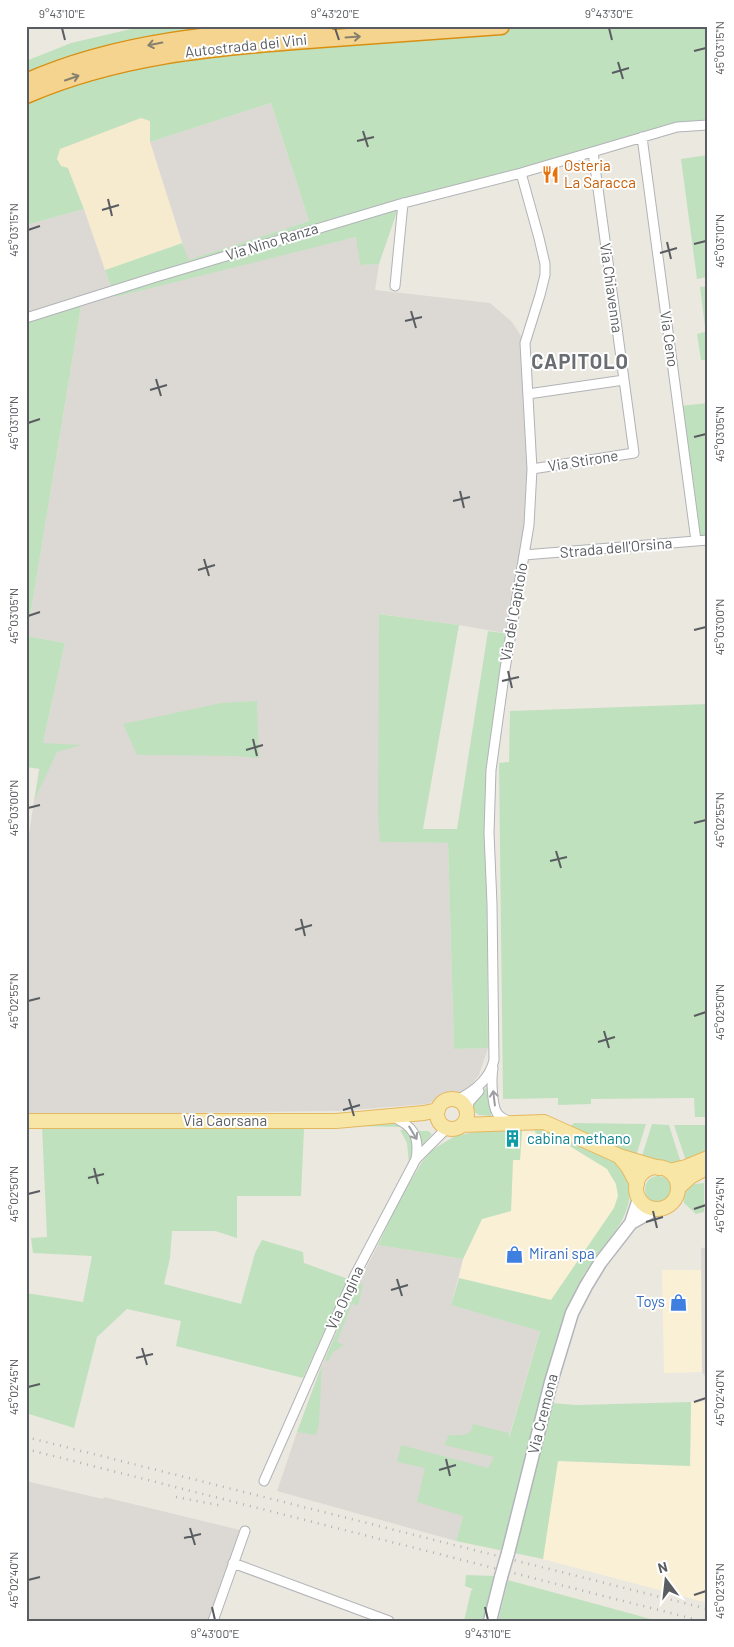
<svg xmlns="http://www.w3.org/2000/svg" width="734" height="1647" viewBox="0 0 734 1647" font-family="Barlow,sans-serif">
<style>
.commercial{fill:#faf0d5}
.industrial{fill:#dcd9d4}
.green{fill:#c0e1be}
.sand{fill:#f6ebcf}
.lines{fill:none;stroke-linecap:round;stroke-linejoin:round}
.minor-casing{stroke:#b1b3b7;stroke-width:11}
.secondary-casing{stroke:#b2b5ba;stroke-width:15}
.primary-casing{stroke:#e5b85e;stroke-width:16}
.motorway-casing{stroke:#d98f12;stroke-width:19}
.minor{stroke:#fff;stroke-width:9}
.secondary{stroke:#fff;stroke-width:12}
.primary{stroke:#f8e6a7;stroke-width:14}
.motorway{stroke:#f4d48e;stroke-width:16}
.rail{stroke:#b1b2b2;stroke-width:2.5;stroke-dasharray:1 6;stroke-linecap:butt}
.secondary-bridge-casing{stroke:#b2b5ba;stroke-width:15;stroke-linecap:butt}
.secondary-bridge{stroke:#fff;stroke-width:12}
.oneway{stroke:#88806e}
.oneway2{stroke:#9b9da0}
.ticks{fill:none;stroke:#595c60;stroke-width:2}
.labels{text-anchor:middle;stroke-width:4;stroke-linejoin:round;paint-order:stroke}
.street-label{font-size:15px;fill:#595c60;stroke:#fff}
.food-label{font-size:15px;fill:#c56008;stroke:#fff;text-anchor:start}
.culture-label{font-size:15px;fill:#0d838f;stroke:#fff;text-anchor:start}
.shop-label{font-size:15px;fill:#366cbe;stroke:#fff;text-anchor:start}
.district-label{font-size:20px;font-weight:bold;letter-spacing:1px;fill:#6a6e72;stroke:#fff}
.neatline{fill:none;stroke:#595c60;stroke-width:2}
.ticks-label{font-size:12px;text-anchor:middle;fill:#595c60}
</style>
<rect width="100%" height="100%" fill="#ebe8e0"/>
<path class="commercial" d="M522 1131 535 1132 543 1140H560L607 1169 616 1184 618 1196 614 1208 551 1300 459 1278 463 1259 482 1219 511 1211 513 1160H520Z
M662 1270H701L702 1372 664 1373Z
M691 1402H708V1603L543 1559 557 1461 690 1466Z"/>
<path class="industrial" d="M271 103 309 221 188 261 150 142Z
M84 209 115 297 258 259 357 237 360 265 379 264 375 290 490 303 512 322 525 342 529 523 510 634 459 625 380 614V842L448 843 454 1049 488 1048 479 1075 471 1085 462 1091 427 1104 338 1111 26 1115V853L43 743 65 643 27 636 81 306 26 320V225Z
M378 1245 463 1259 451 1305 540 1330 487 1512 463 1516 456 1541 277 1491 297 1432 322 1365 358 1283Z
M708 1247V1380L702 1372 701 1248Z
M26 1481 103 1499 104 1497 240 1530 208 1621H26Z"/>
<path class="green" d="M144 26H708V127H677L400 203 379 264 360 265 356 237 115 297 105 270 182 243 189 260 309 221 271 103 150 142V121L68 168 84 209 26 225V61L71 43Z
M708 155V277L697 279 681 159Z
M708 286V327H705L700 287Z
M81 306 27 636 65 643 43 743 82 745 57 752 34 801 40 769 26 767V320Z
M708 331V360H701L697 334Z
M708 403V540L696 541 680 406Z
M379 614 459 625 423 829H457L488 631 510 634 486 829 488 1048 454 1049 448 843 380 842 378 816Z
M257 701 259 758 234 756 137 755 123 724 221 703Z
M708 704V1117H695L694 1098 591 1099V1104L558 1105V1098L503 1099 499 763 509 762 510 711Z
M491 1082V1116L479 1115 471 1110 472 1103Z
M390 1122 399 1123 405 1127 343 1126Z
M574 1123 646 1124 636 1156 570 1127Z
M652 1124 669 1125 681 1163 661 1164 641 1159Z
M674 1125H708V1153L686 1161Z
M42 1127 304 1129 301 1196H237V1238L215 1231H172L170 1258 164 1284 241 1304 255 1253 262 1240 303 1252 304 1263 348 1279 303 1378 176 1346 181 1321 127 1309 97 1337 74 1428 26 1413V1293L83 1302 92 1256 33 1253 31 1238 47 1237Z
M535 1128 544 1129 610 1158 622 1167 620 1169C628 1179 632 1192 628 1205 621 1231 597 1252 583 1276 561 1316 551 1359 539 1402L576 1405 691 1402 690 1466 558 1461 543 1559 456 1541 463 1516 417 1502 425 1468 397 1462 401 1445 488 1468 494 1457 444 1445 449 1435H464L471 1431 473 1424 509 1433V1438L540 1331 451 1305 459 1278 551 1300 614 1208 618 1196 616 1184 607 1169 560 1140H543L535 1132Z
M400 1130H408C414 1141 415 1152 409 1163L407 1143Z
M417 1131H428L432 1134 421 1147Z
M480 1131H522L520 1160H513L511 1211 482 1219 463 1259 378 1245 399 1200 422 1162 432 1150 455 1136Z
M645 1189a13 13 0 1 1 26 0a13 13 0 1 1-26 0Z
M689 1182 696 1184 704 1183V1212L696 1214 684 1203 682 1190Z
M358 1283 363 1284 358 1306 352 1303 337 1342 344 1345 333 1352 328 1362 325 1359Z
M322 1365 319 1424 316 1435 297 1432Z
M466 1575 496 1576 485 1621H464L471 1591 473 1589 465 1586Z
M508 1580 647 1618 657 1621H498Z"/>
<path class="sand" d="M141 118 150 121V142L182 243 105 270 84 209 68 168 61 166 57 159 60 149Z"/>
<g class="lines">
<defs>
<path id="minor" d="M642 137 696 541
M395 286 403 203
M26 318 156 277 400 204 521 173 677 127 708 125
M528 394 624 380
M532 469 634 453 593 152
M524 555 708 540
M493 1068C491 1078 492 1105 497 1113 500 1118 506 1120 511 1122
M457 1100C473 1092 490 1079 494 1060L492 904 489 833 491 770 505 669 529 525 532 469 525 343 540 295 545 275V264L539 238 521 173
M467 1111 469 1102 479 1091
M393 1117C413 1126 420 1136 416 1159
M264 1481 355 1275 416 1159 447 1128
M233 1563 389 1621
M213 1621 245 1531"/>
<path id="secondary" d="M631 1223 656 1209
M508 1553 551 1382 572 1313 586 1286 600 1263 631 1223 639 1199
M490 1621 501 1577"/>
<path id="primary" d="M437 1114a15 15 0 1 1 30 0a15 15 0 1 1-30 0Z
M26 1121H336L424 1113 438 1110
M462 1125 544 1122 619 1156 628 1167 637 1184
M619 1156 659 1168
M636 1188a21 21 0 1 1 42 0a21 21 0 1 1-42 0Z
M669 1171 686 1167 708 1158
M678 1188 690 1177 708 1167"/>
<path id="motorway" d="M26 82C120 40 224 33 325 26
M26 95C116 56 211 47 308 40 372 35 436 31 501 26"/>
</defs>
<use href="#minor" class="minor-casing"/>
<use href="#secondary" class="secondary-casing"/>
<use href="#primary" class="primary-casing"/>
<use href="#motorway" class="motorway-casing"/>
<use href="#minor" class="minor"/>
<use href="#secondary" class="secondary"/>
<use href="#primary" class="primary"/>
<use href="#motorway" class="motorway"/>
<path class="rail" d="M26 1437 708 1609
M26 1449 702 1621
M176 1497 223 1506"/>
<defs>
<path id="secondary-bridge" d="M501 1577 508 1553"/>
</defs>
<use href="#secondary-bridge" class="secondary-bridge-casing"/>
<use href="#secondary-bridge" class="secondary-bridge"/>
</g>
<defs><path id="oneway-shaft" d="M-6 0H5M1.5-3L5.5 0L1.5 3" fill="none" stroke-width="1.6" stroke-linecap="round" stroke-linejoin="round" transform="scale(1.25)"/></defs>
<g class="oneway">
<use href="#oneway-shaft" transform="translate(353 37) rotate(-4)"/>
<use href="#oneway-shaft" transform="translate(155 44) rotate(169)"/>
<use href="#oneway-shaft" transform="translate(72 78) rotate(-19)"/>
</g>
<g class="oneway2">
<use href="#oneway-shaft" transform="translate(494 1098) rotate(-97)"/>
<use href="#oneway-shaft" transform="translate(413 1133) rotate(59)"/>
</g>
<path class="ticks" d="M62 28 65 40M335 28 339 40M609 28 612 40M694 51 706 48M618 62 623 79M612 73 629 68M363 131 368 147M357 141 374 137M108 199 112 216M102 210 119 205M28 230 40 226M667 242 671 259M694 244 706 241M660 253 677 248M411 311 416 328M405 321 422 317M156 379 161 396M150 390 167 385M28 423 40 419M694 437 706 434M460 491 464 508M453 501 470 497M204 559 209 576M198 570 215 565M28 616 40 612M694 630 706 627M508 671 512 688M502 681 519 677M253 739 257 756M246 750 263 745M28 808 40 805M694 823 706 820M556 851 561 868M550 861 567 857M301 919 305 936M295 930 312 925M28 1001 40 998M694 1016 706 1012M604 1031 609 1048M598 1042 615 1037M349 1099 354 1116M343 1110 360 1105M94 1168 98 1184M88 1178 104 1174M28 1194 40 1191M694 1209 706 1205M653 1211 657 1228M646 1222 663 1217M397 1279 402 1296M391 1290 408 1285M142 1348 147 1365M136 1358 153 1354M28 1387 40 1384M694 1402 706 1398M446 1459 450 1476M439 1470 456 1465M190 1528 195 1545M184 1538 201 1534M28 1580 40 1577M694 1595 706 1591M212 1607 215 1620M485 1607 488 1620"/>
<defs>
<symbol id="restaurant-bare" viewBox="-9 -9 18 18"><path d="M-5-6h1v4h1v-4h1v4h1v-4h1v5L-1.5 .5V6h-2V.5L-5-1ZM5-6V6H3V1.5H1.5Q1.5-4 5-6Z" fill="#e8710a" stroke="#fff" stroke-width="2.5" paint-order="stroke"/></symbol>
<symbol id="building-bare" viewBox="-9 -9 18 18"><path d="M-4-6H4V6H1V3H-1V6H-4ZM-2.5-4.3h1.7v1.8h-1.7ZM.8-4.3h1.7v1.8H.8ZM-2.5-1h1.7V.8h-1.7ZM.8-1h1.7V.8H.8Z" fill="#0f9aa8" stroke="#fff" stroke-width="2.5" paint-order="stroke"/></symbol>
<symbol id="shop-bare" viewBox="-9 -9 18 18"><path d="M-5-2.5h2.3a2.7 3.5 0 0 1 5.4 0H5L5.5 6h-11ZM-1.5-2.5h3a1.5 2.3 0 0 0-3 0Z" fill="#3f7fe0" stroke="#fff" stroke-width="2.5" paint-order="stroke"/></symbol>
</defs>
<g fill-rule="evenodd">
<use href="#restaurant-bare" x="538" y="162" width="25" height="25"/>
<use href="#building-bare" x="500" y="1126" width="25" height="25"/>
<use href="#shop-bare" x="502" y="1242" width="25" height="25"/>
<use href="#shop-bare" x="666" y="1290" width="25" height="25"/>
</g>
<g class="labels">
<g class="street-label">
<text transform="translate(246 46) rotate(-6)" y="5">Autostrada dei Vini</text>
<text transform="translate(272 242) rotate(-17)" y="5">Via Nino Ranza</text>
<text transform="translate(611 288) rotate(82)" y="5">Via Chiavenna</text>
<text transform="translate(669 339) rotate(82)" y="5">Via Ceno</text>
<text transform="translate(583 461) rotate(-9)" y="5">Via Stirone</text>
<text transform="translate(616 548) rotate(-5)" y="5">Strada dell'Orsina</text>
<text transform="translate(514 612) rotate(-80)" y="5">Via del Capitolo</text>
<text x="225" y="1126">Via Caorsana</text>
<text transform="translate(345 1298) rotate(-65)" y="5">Via Ongina</text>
<text transform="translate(543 1414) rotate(-76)" y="5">Via Cremona</text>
</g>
<g class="food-label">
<text x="564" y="171">Osteria<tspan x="564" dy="17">La Saracca</tspan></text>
</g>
<g class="culture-label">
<text x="527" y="1144">cabina methano</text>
</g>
<g class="shop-label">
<text x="529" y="1259">Mirani spa</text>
<text x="665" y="1307" text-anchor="end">Toys</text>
</g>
<g class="district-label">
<text x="580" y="369">CAPITOLO</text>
</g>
</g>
<rect width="734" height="1647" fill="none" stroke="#ffffff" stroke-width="55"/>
<g transform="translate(666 1580) rotate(345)" stroke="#ffffff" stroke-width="4" paint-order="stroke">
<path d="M0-4L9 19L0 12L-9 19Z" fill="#595c60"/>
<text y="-8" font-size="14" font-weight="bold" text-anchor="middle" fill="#595c60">N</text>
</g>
<rect x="28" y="28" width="678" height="1592" class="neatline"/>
<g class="ticks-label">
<text x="62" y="18">9°43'10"E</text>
<text x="335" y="18">9°43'20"E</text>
<text x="609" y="18">9°43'30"E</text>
<text transform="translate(720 48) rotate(-90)" y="4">45°03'15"N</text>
<text transform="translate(14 230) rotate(-90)" y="4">45°03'15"N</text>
<text transform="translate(720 241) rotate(-90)" y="4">45°03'10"N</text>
<text transform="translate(14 423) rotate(-90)" y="4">45°03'10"N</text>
<text transform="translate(720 434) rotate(-90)" y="4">45°03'05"N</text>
<text transform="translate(14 616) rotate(-90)" y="4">45°03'05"N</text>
<text transform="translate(720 627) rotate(-90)" y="4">45°03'00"N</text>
<text transform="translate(14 808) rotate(-90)" y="4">45°03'00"N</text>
<text transform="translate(720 820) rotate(-90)" y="4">45°02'55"N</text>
<text transform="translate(14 1001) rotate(-90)" y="4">45°02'55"N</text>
<text transform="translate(720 1012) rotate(-90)" y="4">45°02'50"N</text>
<text transform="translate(14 1194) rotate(-90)" y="4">45°02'50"N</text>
<text transform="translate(720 1205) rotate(-90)" y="4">45°02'45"N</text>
<text transform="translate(14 1387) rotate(-90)" y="4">45°02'45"N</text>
<text transform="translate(720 1398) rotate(-90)" y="4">45°02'40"N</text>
<text transform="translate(14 1580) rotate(-90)" y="4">45°02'40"N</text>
<text transform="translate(720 1591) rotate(-90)" y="4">45°02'35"N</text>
<text x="215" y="1638">9°43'00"E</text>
<text x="488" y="1638">9°43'10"E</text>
</g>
</svg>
